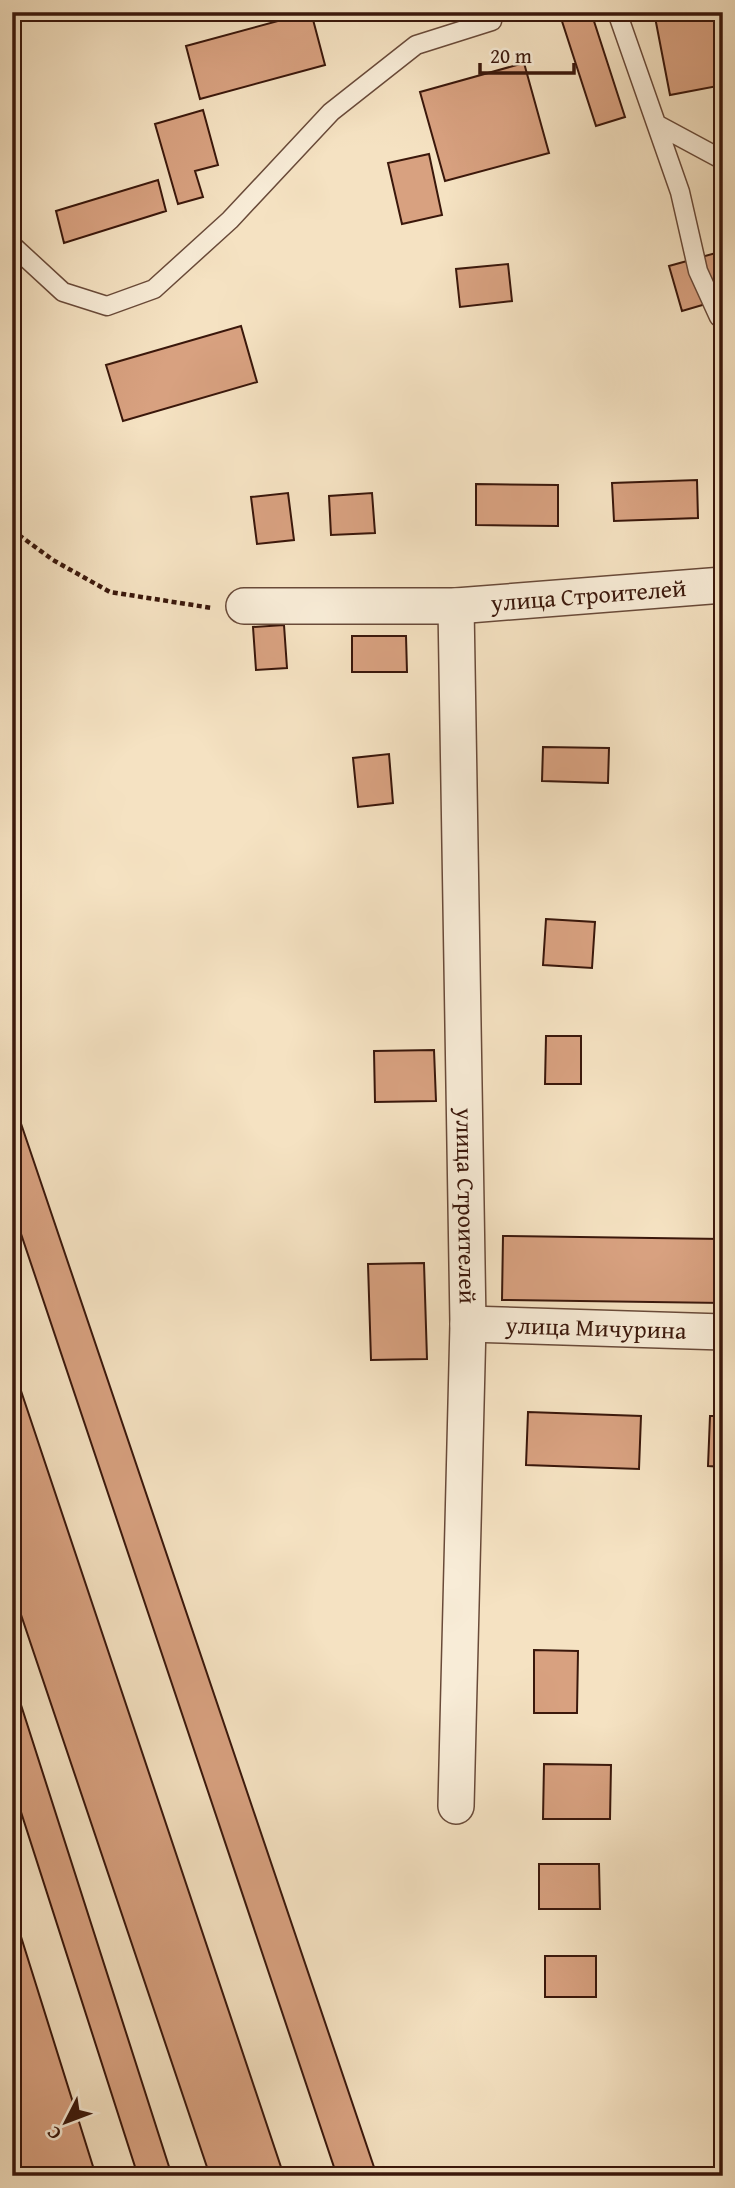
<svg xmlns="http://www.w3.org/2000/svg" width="735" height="2188" viewBox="0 0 735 2188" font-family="'Gentium Book Plus',serif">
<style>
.building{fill:#d8a180;stroke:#3a170b;stroke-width:2}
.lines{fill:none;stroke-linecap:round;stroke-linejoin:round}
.lane-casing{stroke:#694a39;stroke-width:21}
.street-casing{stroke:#694a39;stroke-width:38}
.path{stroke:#3a170b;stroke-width:4.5;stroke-dasharray:5 3.5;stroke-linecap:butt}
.lane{stroke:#f8ecd7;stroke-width:18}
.street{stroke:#f8ecd7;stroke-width:35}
.labels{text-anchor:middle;stroke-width:5;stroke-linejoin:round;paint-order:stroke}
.street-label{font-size:24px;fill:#3a170b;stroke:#f8ecd7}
</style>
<rect width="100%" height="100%" fill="#f5e2c2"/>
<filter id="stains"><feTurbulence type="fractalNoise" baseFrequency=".00286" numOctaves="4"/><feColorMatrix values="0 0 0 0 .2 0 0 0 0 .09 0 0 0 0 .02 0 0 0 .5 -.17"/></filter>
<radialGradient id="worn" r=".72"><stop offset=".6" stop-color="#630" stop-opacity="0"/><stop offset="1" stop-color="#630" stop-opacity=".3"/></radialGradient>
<path class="building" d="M311 12 325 65 200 99 186 46Z
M559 12H591L625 117 596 126Z
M654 12H723V85L670 95Z
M524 63 549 153 445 181 420 92Z
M203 110 218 165 195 171 203 197 178 204 155 124Z
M429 154 442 215 402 224 388 163Z
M158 180 166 211 64 243 56 211Z
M723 251V299L682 311 669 266Z
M508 264 512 301 460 307 456 269Z
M241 326 257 382 123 421 106 365Z
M697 480 698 518 614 521 612 483Z
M476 484 558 485V526L476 525Z
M288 493 294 540 257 544 251 497Z
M372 493 375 533 331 535 329 496Z
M284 625 287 668 256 670 253 627Z
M352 636H406L407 672H352Z
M543 747 609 748 608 783 542 781Z
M389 754 393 803 358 807 353 758Z
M546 919 595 922 592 968 543 965Z
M546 1036H581V1084H545Z
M434 1050 436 1101 375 1102 374 1051Z
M12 1097 377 2176H337L12 1207Z
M503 1236 723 1239V1303L502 1300Z
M424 1263 427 1359 371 1360 368 1264Z
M12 1364 284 2176H210L12 1588Z
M528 1412 641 1416 639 1469 526 1465Z
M710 1416H723V1467L708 1466Z
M534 1650 578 1651 577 1713H534Z
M13 1680 172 2176H138L12 1784Z
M544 1764 611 1765 610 1819H543Z
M539 1864H599L600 1909H539Z
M12 1908 96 2176H23L12 2142Z
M545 1956H596V1997H545Z"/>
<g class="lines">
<defs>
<path id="lane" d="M617 12 680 192 698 271 719 317 723 319
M658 125 723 160
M12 245 63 292 107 306 154 289 230 220 331 112 416 45 492 21 489 12"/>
<g id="street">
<path id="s1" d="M244 606H456L468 1324 456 1806"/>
<path id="s2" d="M456 606 723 585"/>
<path id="s3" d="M468 1324 723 1332"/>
</g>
</defs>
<use href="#lane" class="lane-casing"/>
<use href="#street" class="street-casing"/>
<path class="path" d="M12 530 53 560 110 592 212 608"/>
<use href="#lane" class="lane"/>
<use href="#street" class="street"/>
</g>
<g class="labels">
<g class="street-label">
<text dy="8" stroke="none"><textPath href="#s2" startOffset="133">улица Строителей</textPath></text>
<text dy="8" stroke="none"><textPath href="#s1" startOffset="812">улица Строителей</textPath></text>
<text dy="8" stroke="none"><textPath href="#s3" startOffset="128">улица Мичурина</textPath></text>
</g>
</g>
<rect width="735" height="2188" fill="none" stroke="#f5e2c2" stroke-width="42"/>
<rect x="14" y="14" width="707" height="2160" fill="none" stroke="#3a170b" stroke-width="3.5"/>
<rect x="21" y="21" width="693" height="2146" fill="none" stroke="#3a170b" stroke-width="2"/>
<g transform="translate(66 2122) rotate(228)" stroke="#f8ecd7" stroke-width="5" paint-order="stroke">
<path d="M0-5L12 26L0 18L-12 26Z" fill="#3a170b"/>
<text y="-10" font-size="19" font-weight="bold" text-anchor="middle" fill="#3a170b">С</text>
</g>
<path d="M480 63v10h94v-10" fill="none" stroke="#3a170b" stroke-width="3.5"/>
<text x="490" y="63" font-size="21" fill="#3a170b" stroke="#f8ecd7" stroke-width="5" paint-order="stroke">20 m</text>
<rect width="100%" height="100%" filter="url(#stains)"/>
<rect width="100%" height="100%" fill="url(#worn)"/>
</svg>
